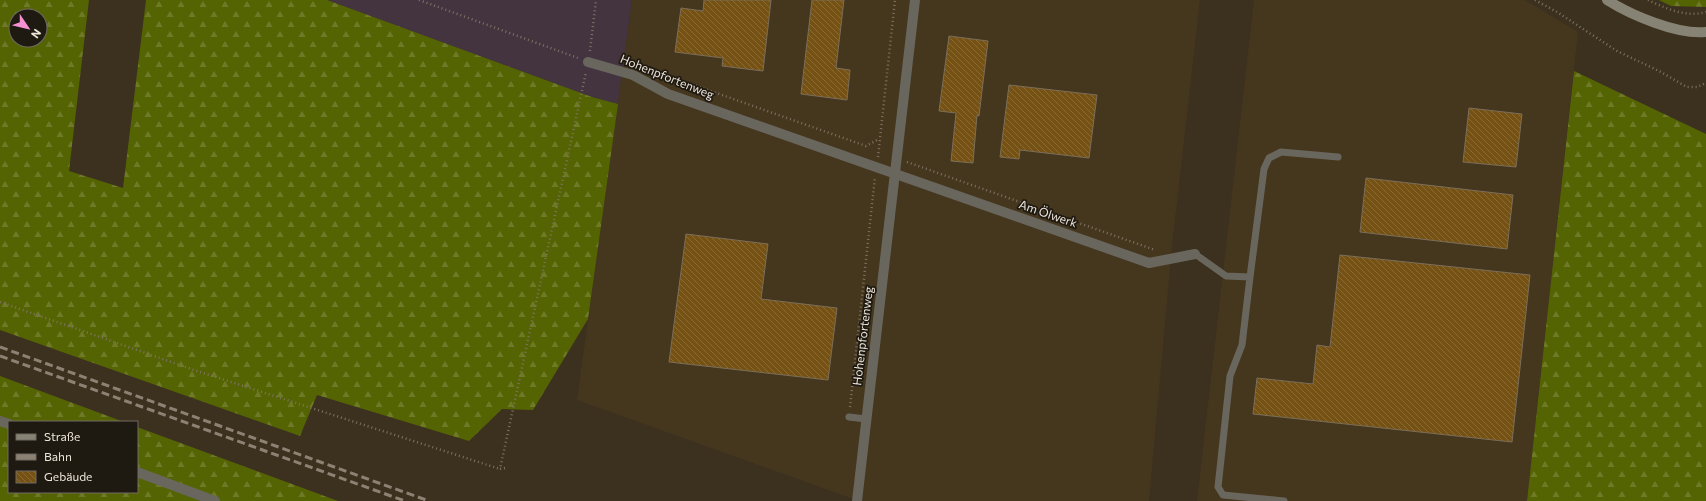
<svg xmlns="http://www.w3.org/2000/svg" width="1706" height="501" viewBox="0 0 1706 501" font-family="Commissioner,sans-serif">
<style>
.commercial{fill:#443440}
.built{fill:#45361e}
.forest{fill:url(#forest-firs);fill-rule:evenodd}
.building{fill:url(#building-back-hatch);stroke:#7b6e5a}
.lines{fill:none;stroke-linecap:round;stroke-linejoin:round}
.path{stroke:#7e7364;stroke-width:2.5;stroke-dasharray:1 3;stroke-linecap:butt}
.lane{stroke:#69665d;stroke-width:7}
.street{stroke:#69665d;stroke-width:10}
.secondary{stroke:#878374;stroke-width:10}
.rail{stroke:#8c8274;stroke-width:3;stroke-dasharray:8 4;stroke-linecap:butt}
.labels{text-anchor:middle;stroke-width:3.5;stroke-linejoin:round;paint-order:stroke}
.street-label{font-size:12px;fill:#eee6db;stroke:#1e1911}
</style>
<defs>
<pattern id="forest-firs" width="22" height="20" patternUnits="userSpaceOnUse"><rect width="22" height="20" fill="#556403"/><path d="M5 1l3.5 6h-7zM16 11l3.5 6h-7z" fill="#6e7a27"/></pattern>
<pattern id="building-back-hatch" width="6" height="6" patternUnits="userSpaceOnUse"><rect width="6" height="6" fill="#755213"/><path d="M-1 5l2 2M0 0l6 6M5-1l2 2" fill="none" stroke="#896b35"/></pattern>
</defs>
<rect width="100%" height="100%" fill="#3c301f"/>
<path class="commercial" d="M327 0H632L618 104 592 97Z"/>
<path class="built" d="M632 0H1200L1172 246 1149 501H859L577 400Z
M1254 0H1525L1578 32 1527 501H1197Z"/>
<path class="forest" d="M0 0H89L69 171 123 188 146 0H327L592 97 618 104 588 319 533 410 502 409 469 441 317 395 300 436 0 330ZM16 16H40V40H16Z
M1659 0H1706V7L1671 6Z
M1574 71 1706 134V501H1527Z
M0 376 124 422H9V492H137V427L338 501H0Z"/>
<path class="building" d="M704 0H771L763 71 722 66 723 58 675 52 681 8 703 11Z
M812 0H844L836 68 850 70 847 100 801 94Z
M949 36 988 41 979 116 977 115 973 163 951 161 956 113 939 111Z
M1009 85 1097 95 1089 158 1020 150 1019 159 1000 157Z
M1469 108 1522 114 1516 167 1463 162Z
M1366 178 1513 195 1507 249 1360 232Z
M686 234 768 244 761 299 837 308 828 380 669 362Z
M1340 255 1530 275 1512 442 1253 414 1257 378 1313 384 1317 345 1330 347Z"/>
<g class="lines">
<path class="path" d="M419 0 578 58
M1535 0 1557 12 1617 51 1659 71 1687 87H1697L1706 83
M1648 0C1665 8 1686 18 1706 12
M590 51 596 0
M661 77 674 78 866 146 879 139
M878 157 895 0
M907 162 1155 250
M0 302 194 370 500 469
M850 407 875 177
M505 468 500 469 586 72"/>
<path class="lane" d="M1195 254 1226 276 1250 277 1264 169 1269 158 1281 152 1338 157
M1250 277 1242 345 1230 376 1218 487 1223 495 1284 501
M849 417 866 419"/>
<path class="street" d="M588 62 633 75 668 94 1149 263 1195 254
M0 421 9 424
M137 472 215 501
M857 501 915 0"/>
<path class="secondary" d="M1607 0C1631 15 1677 35 1706 32"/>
<path class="rail" d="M0 347 429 501
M0 356 405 501"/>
</g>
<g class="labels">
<g class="street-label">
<text transform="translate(667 77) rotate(22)" y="4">Hohenpfortenweg</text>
<text transform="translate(1048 214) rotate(19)" y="4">Am Ölwerk</text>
<text transform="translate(863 336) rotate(-83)" y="4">Hohenpfortenweg</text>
</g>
</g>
<rect x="8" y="421" width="130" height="72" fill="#1e1911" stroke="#716b62"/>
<rect x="16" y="434" width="20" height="6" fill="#878374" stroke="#716b62"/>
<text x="44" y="441" font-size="12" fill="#eee6db">Straße</text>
<rect x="16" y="454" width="20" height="6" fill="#8c8274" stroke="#716b62"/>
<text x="44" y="461" font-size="12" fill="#eee6db">Bahn</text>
<rect x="16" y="471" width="20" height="12" fill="url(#building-back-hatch)" stroke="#716b62"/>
<text x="44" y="481" font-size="12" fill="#eee6db">Gebäude</text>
<g transform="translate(28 28) rotate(125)"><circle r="19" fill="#1e1911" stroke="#716b62"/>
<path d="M0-3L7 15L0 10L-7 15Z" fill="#f591d2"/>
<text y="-6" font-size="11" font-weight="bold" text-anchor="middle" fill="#eee6db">N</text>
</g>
</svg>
